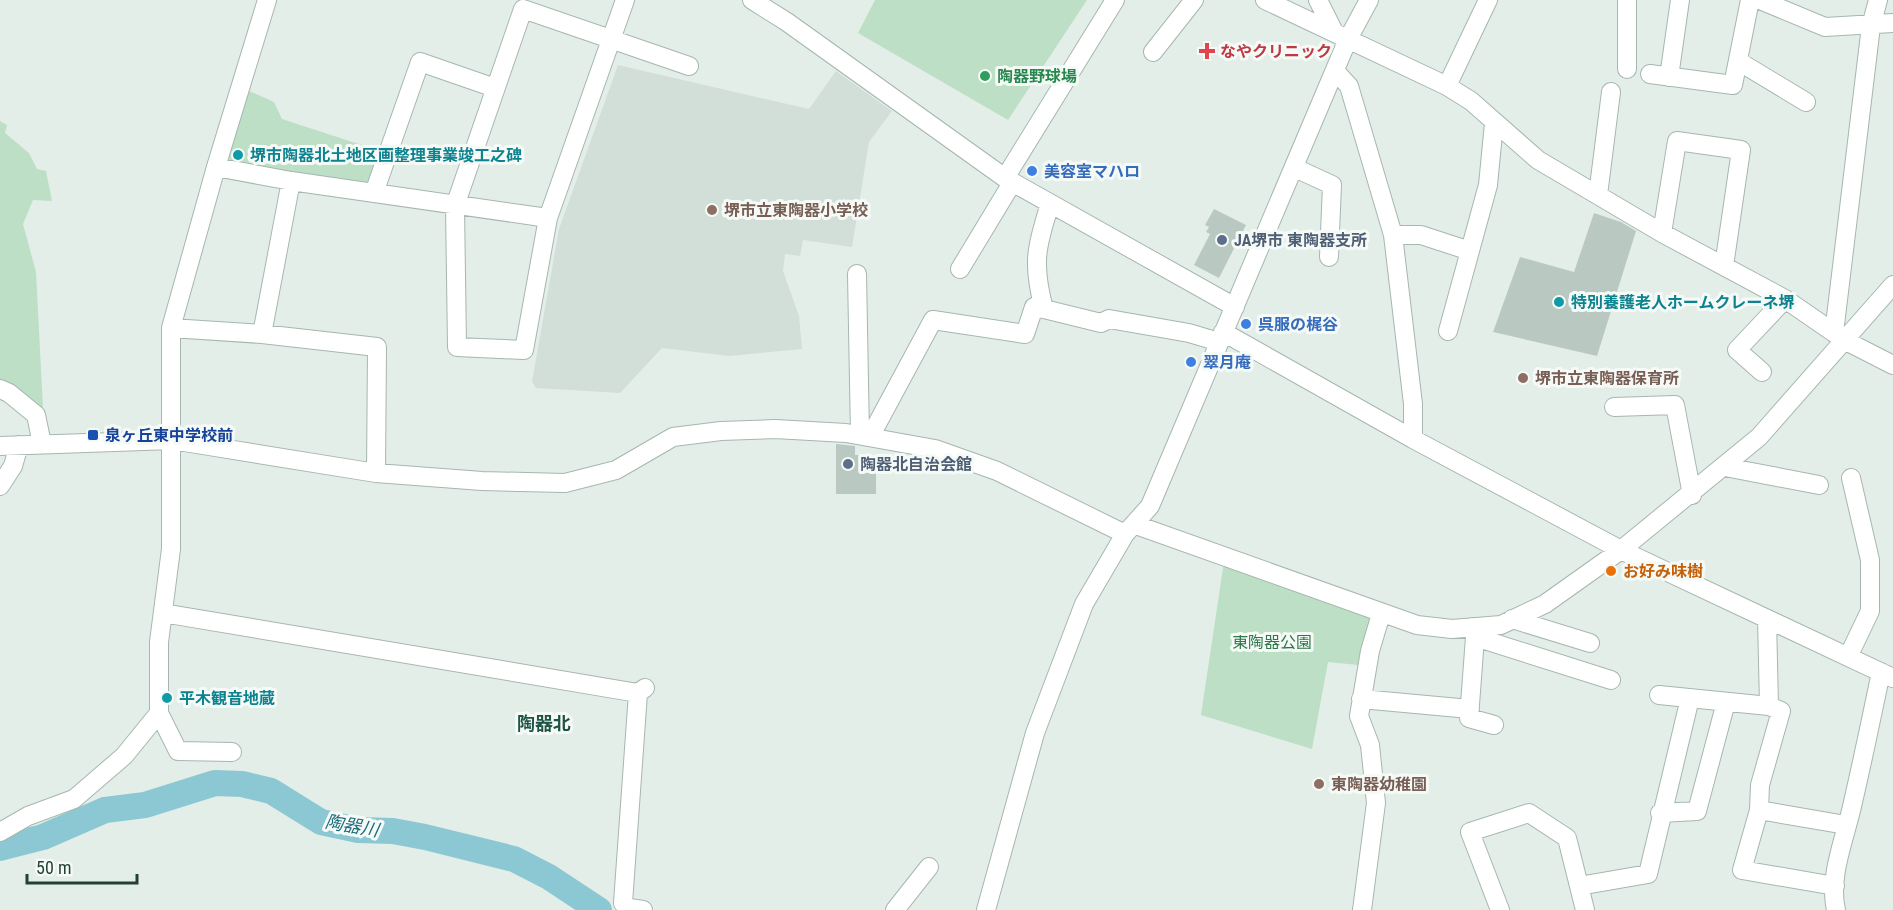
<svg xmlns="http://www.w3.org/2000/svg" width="1893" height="910" viewBox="0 0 1893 910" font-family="'Roboto Condensed','Noto Sans JP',sans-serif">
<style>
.built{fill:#d2ded8}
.green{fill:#bddfc6}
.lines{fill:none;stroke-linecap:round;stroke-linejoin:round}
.river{stroke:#8cc8d3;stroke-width:26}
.building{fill:#b9c9c2}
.minor-casing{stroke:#a6b6b0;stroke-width:20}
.minor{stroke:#fff;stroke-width:18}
.health-dot{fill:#e0444e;stroke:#f5faf7;stroke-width:2}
.leisure-dot{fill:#2e9e5b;stroke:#f5faf7;stroke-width:2}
.culture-dot{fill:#0f9aa8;stroke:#f5faf7;stroke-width:2}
.shop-dot{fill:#3f7fe0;stroke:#f5faf7;stroke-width:2}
.education-dot{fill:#8d6e63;stroke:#f5faf7;stroke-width:2}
.service-dot{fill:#5c6f8a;stroke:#f5faf7;stroke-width:2}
.transit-dot{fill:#1a4fb4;stroke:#f5faf7;stroke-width:2}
.food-dot{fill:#e8710a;stroke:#f5faf7;stroke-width:2}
.labels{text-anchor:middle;stroke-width:6;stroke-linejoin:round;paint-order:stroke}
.health-label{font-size:16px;font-weight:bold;fill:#be3a42;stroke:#f5faf7;text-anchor:start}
.leisure-label{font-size:16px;font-weight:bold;fill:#27864d;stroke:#f5faf7;text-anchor:start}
.culture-label{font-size:16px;font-weight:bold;fill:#0d838f;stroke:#f5faf7;text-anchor:start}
.shop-label{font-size:16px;font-weight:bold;fill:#366cbe;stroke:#f5faf7;text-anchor:start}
.education-label{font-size:16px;font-weight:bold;fill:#785e54;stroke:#f5faf7;text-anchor:start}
.service-label{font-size:16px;font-weight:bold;fill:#4e5e75;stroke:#f5faf7;text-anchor:start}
.transit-label{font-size:16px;font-weight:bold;fill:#164399;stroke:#f5faf7;text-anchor:start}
.food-label{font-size:16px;font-weight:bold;fill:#c56008;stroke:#f5faf7;text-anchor:start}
.park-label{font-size:16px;fill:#2c7849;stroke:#f5faf7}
.neighbourhood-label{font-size:18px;font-weight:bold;fill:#1e5346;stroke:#f5faf7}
.water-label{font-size:18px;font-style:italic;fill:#1b6d7d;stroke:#f5faf7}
</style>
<rect width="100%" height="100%" fill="#e4eee9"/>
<path class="built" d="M618 65 809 109 836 71 892 111 869 142 852 247 803 240 800 256 785 254 783 271 799 316 802 349 729 356 662 348 620 393 536 388 532 382 559 229Z"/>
<path class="green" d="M875 0H1087L1008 120 858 33Z
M247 90 274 102 282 119 380 151 370 179 365 183 232 162 227 157Z
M0 121 7 125 5 133 29 153 37 169 46 171 52 201 33 200 23 224 36 272 43 408 39 411 0 385Z
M1224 561 1369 615 1370 620 1358 665 1328 662 1312 749 1201 715Z"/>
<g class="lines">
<path class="river" d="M0 848 43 837 105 810 145 805 215 783 242 784 271 791 321 822 358 830 393 831 425 837 514 859 549 877 599 910"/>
</g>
<path class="building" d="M1214 209 1246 225 1219 278 1194 265 1210 234 1206 232 1209 227 1205 225Z
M1594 213 1621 222 1636 231 1597 356 1493 332 1520 257 1574 272Z
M836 444 855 446V455H861V473H876V494H836Z"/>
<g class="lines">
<defs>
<path id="minor" d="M752 0 787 22 1005 178 1235 307
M1265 0 1447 86 1471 101 1538 160 1662 233 1785 299 1846 341 1893 365
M1318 0 1334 32
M1760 0 1825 27 1893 23
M1153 52 1194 0
M1738 61 1806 102
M1627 69V0
M1336 72 1349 86 1393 235 1413 404V439
M1650 74 1733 85 1750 0
M1669 77 1680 0
M1447 86 1488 0
M216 167 291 181 548 218 625 0
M1295 168 1332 185 1329 257
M1005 178 1115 0
M374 193 420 62 495 88
M1598 195 1611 92
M1050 204C1036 247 1032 264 1044 309L1101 323 1109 319 1189 333 1219 342
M548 218 524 350 457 347 455 206 523 9 689 66
M1662 233 1677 141 1741 150 1724 266
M1393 235H1421L1470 251
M960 269 1012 183
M857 274 860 435
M171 328 262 334 377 347 376 473
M1448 331 1488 185 1494 123
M1223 332 1413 439 1621 550 1893 678
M1834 333 1871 26 1878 0
M262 334 291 181
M1762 372 1737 350 1785 299
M0 389 9 393 36 415 42 444
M1614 407 1675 405 1692 495
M870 437 933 320 1025 334 1034 307 1044 309
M0 446 172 440 376 473 482 481 565 483 616 470 673 437 721 431 775 429 846 433 935 449 997 471 1125 534
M1725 467 1819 485
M0 486 13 466 19 445
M1136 525 1417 625 1452 629 1501 625 1545 604 1621 550 1759 437 1893 285
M163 613 638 693 645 688
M1512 619 1590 643
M1767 619 1769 706
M1472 627 1475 637 1469 718 1494 725
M1475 637 1611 680
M1848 657 1870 611V560L1851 478
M638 693 623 903 629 908 643 910
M1659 695 1769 706 1781 711 1760 785 1759 810 1742 870 1835 886
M1361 699 1470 709
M159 713 178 751 232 752
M1759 810 1846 825
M1660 813 1697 811 1726 702
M0 832 28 816 74 799 124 756 159 713V642L171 549V328L216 167 267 0
M1579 886 1648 874 1690 698
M895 910 929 867
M986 910 1035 733 1084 604 1125 534 1150 506 1348 39 1369 0
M1362 910 1376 803 1370 745 1359 716 1370 651 1381 614
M1500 910 1470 832 1529 813 1567 838 1585 910
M1836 910C1828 876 1846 836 1853 802 1863 759 1872 715 1881 672"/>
</defs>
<use href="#minor" class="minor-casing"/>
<use href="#minor" class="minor"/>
</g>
<path class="health-dot" d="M1204 42h6v6h6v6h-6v6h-6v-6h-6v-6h6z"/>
<circle class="leisure-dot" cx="985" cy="76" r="6"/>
<g class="culture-dot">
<circle cx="238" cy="155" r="6"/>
<circle cx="1559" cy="302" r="6"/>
<circle cx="167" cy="698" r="6"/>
</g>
<g class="shop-dot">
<circle cx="1032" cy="171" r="6"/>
<circle cx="1246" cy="324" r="6"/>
<circle cx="1191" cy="362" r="6"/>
</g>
<g class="education-dot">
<circle cx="712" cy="210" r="6"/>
<circle cx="1523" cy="378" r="6"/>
<circle cx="1319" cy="784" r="6"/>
</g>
<g class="service-dot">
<circle cx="1222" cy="240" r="6"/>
<circle cx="848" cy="464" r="6"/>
</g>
<rect class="transit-dot" x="87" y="429" width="12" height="12" rx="3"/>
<circle class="food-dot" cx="1611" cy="571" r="6"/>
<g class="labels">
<g class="health-label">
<text x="1220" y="57">なやクリニック</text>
</g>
<g class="leisure-label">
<text x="997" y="82">陶器野球場</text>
</g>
<g class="culture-label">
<text x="250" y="161">堺市陶器北土地区画整理事業竣工之碑</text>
<text x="1571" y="308">特別養護老人ホームクレーネ堺</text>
<text x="179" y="704">平木観音地蔵</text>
</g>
<g class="shop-label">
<text x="1044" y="177">美容室マハロ</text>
<text x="1258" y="330">呉服の梶谷</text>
<text x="1203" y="368">翠月庵</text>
</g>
<g class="education-label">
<text x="724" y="216">堺市立東陶器小学校</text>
<text x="1535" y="384">堺市立東陶器保育所</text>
<text x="1331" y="790">東陶器幼稚園</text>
</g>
<g class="service-label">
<text x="1234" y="246">JA堺市 東陶器支所</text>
<text x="860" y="470">陶器北自治会館</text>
</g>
<g class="transit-label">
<text x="105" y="441">泉ヶ丘東中学校前</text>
</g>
<g class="food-label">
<text x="1623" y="577">お好み味樹</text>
</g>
<g class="park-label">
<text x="1272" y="648">東陶器公園</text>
</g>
<g class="neighbourhood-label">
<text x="544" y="730">陶器北</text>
</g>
<g class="water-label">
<text transform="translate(352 826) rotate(10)" y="6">陶器川</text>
</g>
</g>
<path d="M27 874v9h110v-9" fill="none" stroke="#234038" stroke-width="3"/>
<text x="36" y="874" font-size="18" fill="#234038" stroke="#f5faf7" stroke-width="4.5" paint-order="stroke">50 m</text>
</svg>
